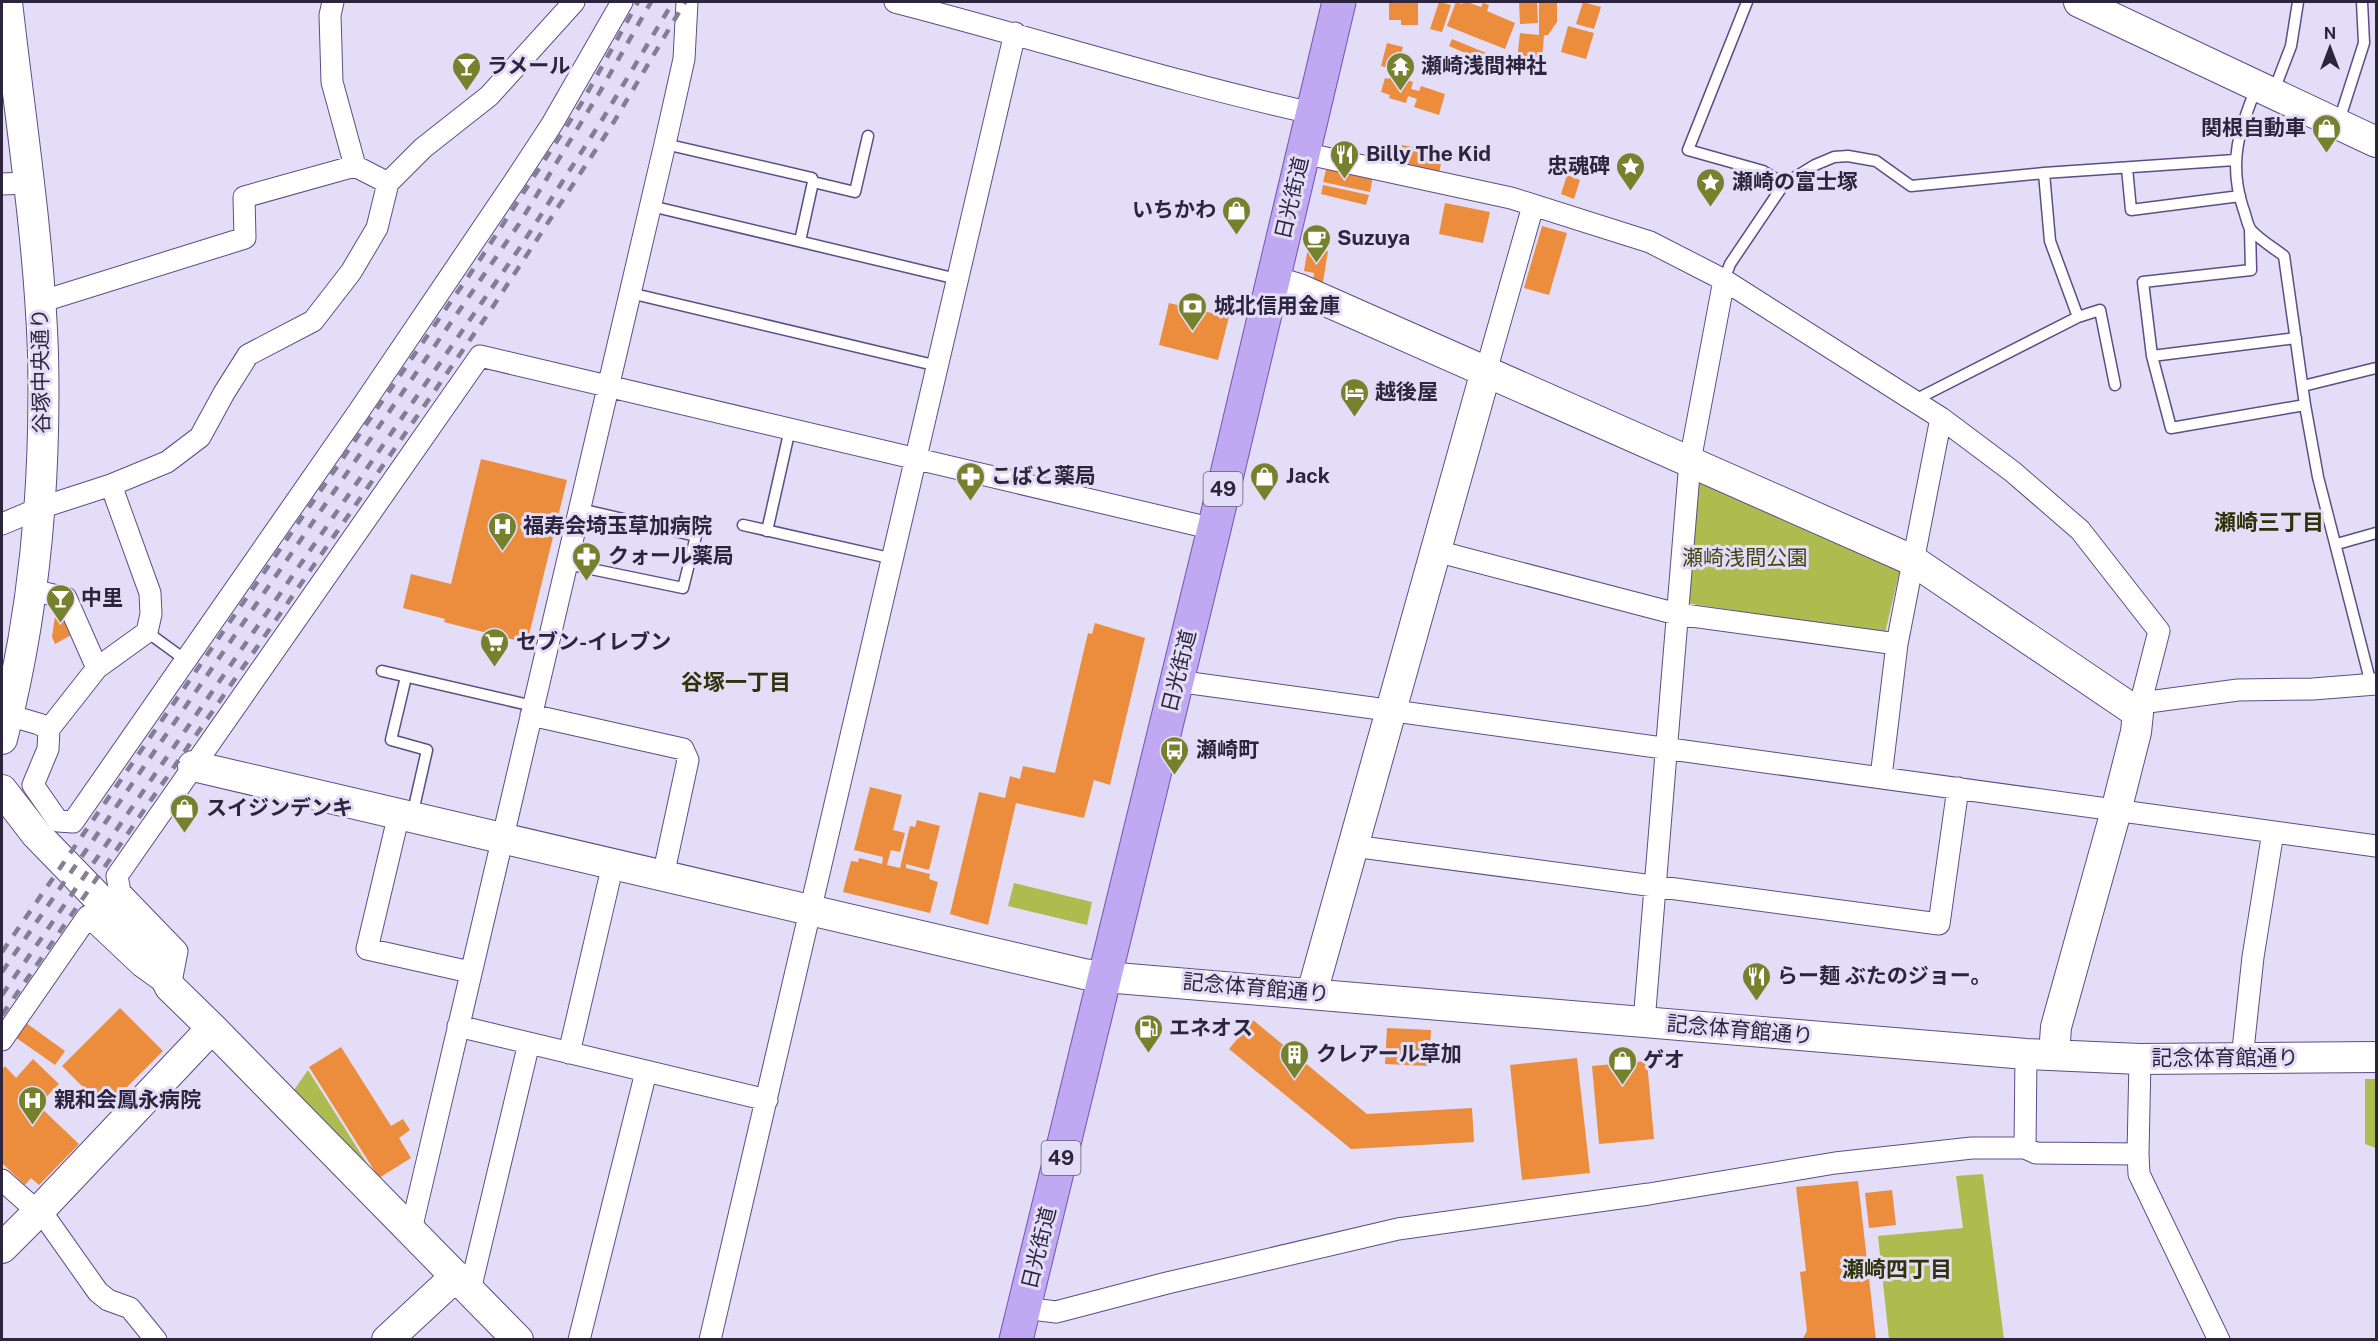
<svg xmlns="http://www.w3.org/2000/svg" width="2378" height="1341" viewBox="0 0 2378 1341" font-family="'Public Sans','Noto Sans JP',sans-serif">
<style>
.green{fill:#acbc4e}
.building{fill:#ec8c3d}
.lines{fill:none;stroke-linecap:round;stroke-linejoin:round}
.lane-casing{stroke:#5e4d86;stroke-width:13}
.street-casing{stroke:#5e4d86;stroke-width:23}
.secondary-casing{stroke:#5e4d86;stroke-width:32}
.primary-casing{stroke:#7254ad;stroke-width:35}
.lane{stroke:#fff;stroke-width:10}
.street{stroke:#fff;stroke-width:21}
.secondary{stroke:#fff;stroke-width:30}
.primary{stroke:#c1a8f2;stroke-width:33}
.rail{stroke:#847d96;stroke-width:4.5;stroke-dasharray:10 10;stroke-linecap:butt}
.labels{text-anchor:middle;stroke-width:6;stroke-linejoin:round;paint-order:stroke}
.shield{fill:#e3ddf7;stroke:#635c75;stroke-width:1.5}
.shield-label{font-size:20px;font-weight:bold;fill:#2c253d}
.poi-label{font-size:21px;font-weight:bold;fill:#2c253d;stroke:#e3ddf7;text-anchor:start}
.street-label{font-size:21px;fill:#2c253d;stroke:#e3ddf7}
.park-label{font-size:21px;fill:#404715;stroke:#e3ddf7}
.neighbourhood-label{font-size:22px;font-weight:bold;fill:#2e330b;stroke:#e3ddf7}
</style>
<rect width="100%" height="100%" fill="#e3ddf7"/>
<path class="green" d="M1697 480 1901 566 1885 633 1686 603Z
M1014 883 1092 902 1087 925 1008 906Z
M308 1070 373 1173 292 1093Z
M2365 1079H2376V1148L2365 1144Z
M1983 1174 2004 1339H1889L1878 1236 1963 1228 1956 1176Z"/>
<path class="building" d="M1389 2H1418V25H1401V20H1389Z
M1439 2 1451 5 1442 32 1430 29Z
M1456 2 1461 4 1467 2 1481 7 1483 3 1489 5 1487 11 1515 23 1505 49 1447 26Z
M1519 2H1537L1538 23 1520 24Z
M1539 2H1557V22L1548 35H1544L1541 72 1516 69 1520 33 1539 35Z
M1583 2 1601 7 1594 29 1576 24Z
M1568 26 1594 33 1586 59 1561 52Z
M1452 39 1496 57 1493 65 1449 46Z
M1387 43 1403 47 1397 70 1381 66Z
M1390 75 1413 82 1411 89 1419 91 1421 86 1445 94 1439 115 1414 107 1417 99 1408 96 1406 103 1389 98 1390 95 1381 92 1385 78 1389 79Z
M1402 145 1443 153 1439 174 1397 166Z
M1327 166 1373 176 1370 192 1323 182Z
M1567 175 1580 180 1574 199 1561 194Z
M1323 185 1369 195 1366 205 1321 194Z
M1445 203 1490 212 1483 243 1439 234Z
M1542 226 1567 233 1549 295 1524 288Z
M1308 247 1328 251 1323 282 1313 280 1314 273 1304 271Z
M1169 303 1229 317 1218 360 1159 345Z
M481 459 567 480 527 643 444 622 445 619 403 608 411 574 451 584Z
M60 607 73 634 55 644 52 637 56 609Z
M1095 623 1145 638 1110 785 1094 780 1084 818 1016 803 988 925 950 914 979 792 1005 798 1010 776 1020 779 1023 766 1055 773 1088 633 1092 634Z
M870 787 902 795 893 830 905 833 900 852 891 850 887 865 900 868 910 826 915 827 917 820 940 826 929 870 906 864V868L930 874 929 879 938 882 930 913 843 892 851 861 858 862 859 858 882 864 883 857 854 850Z
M120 1008 163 1051 105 1109 62 1066Z
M22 1020 65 1051 55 1065 12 1035Z
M1253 1020 1367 1114 1472 1108 1474 1142 1351 1149 1229 1049Z
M1387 1028 1431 1030 1429 1066 1385 1064Z
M341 1047 391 1126 403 1119 410 1130 399 1138 411 1158 379 1178 309 1067Z
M1577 1058 1590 1173 1522 1180 1510 1065Z
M33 1059 59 1084 38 1105 79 1144 39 1185 31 1178 25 1185 2 1163V1070L5 1066 16 1078Z
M1647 1061 1654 1139 1599 1144 1592 1066Z
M1858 1181 1876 1340H1802L1807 1331 1800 1272 1806 1271 1796 1187Z
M1892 1190 1896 1225 1869 1228 1865 1193Z"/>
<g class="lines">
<defs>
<path id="lane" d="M1747 2 1688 150 1763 171 1784 184
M2257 86C2239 130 2228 162 2243 208 2246 215 2247 225 2251 230 2260 240 2274 248 2284 256L2305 405 2318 477 2371 684
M2273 93 2291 46 2298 2
M2339 121 2364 43 2362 2
M665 144 812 178 813 182 855 192 868 136
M2127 168 2131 210 2240 196
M651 206 957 279
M800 241 813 182
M1724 280 1730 264 1784 184 1815 165 1834 157 1848 156 1876 161 1911 186 2044 173 2235 160
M630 293 938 366
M2078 317 2100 310 2115 385
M2296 338 2152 356 2171 428 2305 405
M2152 356 2143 282 2251 270 2250 229
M2303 386 2376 368
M1913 401 2078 317 2050 241 2044 173
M743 525 894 559
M767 531 790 429
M2337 544 2376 533
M567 564 683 588 696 536 580 509
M147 632 180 656
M382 671 533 706
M406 677 391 740 427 750 412 816"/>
<path id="street" d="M333 2 330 15 332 82 355 166 388 183
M895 2C1035 38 1171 82 1312 113
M1303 153 1511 198 1650 242 1724 280 1941 418 2013 472 2080 530 2159 631 2138 713
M2 184 28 183
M40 302 245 238 244 197 355 166
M1486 371 1533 206
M2 524 40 508 111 485 167 462 200 437 224 393 248 355 313 321 351 272 377 228 388 183 423 148 489 96 574 2
M1436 551 1677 614 1897 644
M32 590 66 598 97 668
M1176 681 2376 846
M2141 703 2238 690 2313 689 2376 684
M8 715 39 724 49 729 48 749 33 785 58 821 73 822 359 411 514 182 552 124 622 2
M531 715 683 749 688 760 663 876
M49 729 97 668 147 632 151 614 150 593 111 485
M1881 777 1897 644 1941 418
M399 814 367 949 470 972
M1353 846 1939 924 1958 788
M1644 1022 1690 461 1724 280
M458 1026 767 1100
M2 1040 88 916 141 966 170 987 177 951 120 892 117 876 480 356 1214 529
M569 1053 613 864
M2026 1054 2025 1148 2036 1153 2138 1154 2140 1059
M2242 1059 2253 957 2273 832
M2138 1154 2139 1174 2219 1340
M2 1180 38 1212
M40 1210 98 1292 108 1300 130 1308 156 1340
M411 1230 665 144 684 59 687 2
M470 1290 529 1043
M1024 1308 1056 1312 1167 1283 1398 1229 1649 1194 1835 1163 1972 1148H2025
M579 1340 646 1072
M710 1340 1015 33"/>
<path id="secondary" d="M2079 2 2376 142
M1273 281 1299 289 1912 560 2138 713 2136 732 2116 811 2056 1027 2054 1055
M2 739C35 613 46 483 43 353 39 236 20 118 7 2
M193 766 1084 974 1105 977 2026 1054 2140 1059 2376 1057
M2 790 36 834 142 943 157 962 170 987 212 1028 518 1340
M1312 993 1486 371
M2 1248 38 1212 212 1028
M387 1340 456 1276"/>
<path id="primary" d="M1016 1340 1214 529 1339 2"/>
</defs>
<use href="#lane" class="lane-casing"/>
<use href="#street" class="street-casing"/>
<use href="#secondary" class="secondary-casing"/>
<use href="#primary" class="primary-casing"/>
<use href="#lane" class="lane"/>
<use href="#street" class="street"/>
<use href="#secondary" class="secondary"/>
<use href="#primary" class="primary"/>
<path class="rail" d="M2 952 481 258 581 104 638 2
M2 972 519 224 598 95 651 2
M2 995 521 246 602 120 673 2
M2 1015 490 311 612 125 685 2"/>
</g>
<defs>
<symbol id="bar-pin" viewBox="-11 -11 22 30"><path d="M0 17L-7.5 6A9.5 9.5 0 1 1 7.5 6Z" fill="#75812d" stroke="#e3ddf7"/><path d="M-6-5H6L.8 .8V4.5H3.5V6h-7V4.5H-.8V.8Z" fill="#fff"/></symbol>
<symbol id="temple-pin" viewBox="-11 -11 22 30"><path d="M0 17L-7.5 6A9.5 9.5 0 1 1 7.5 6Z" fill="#75812d" stroke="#e3ddf7"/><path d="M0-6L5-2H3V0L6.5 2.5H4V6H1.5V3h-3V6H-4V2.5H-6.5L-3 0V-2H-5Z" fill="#fff"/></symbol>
<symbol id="shop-pin" viewBox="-11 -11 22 30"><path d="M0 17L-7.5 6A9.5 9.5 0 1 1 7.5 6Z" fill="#75812d" stroke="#e3ddf7"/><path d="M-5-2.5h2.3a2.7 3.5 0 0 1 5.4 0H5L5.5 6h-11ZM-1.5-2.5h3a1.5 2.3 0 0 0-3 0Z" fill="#fff"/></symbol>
<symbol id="restaurant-pin" viewBox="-11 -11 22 30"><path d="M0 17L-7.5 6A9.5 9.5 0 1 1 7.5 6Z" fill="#75812d" stroke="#e3ddf7"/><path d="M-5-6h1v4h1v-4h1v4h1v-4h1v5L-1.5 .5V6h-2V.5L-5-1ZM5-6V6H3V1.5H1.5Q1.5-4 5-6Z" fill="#fff"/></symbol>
<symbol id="sight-pin" viewBox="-11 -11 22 30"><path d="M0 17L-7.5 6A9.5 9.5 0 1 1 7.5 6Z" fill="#75812d" stroke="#e3ddf7"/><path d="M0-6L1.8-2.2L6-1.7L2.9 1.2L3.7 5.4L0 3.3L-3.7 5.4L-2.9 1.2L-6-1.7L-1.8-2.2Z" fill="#fff"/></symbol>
<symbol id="cafe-pin" viewBox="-11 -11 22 30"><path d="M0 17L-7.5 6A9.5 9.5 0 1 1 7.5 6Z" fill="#75812d" stroke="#e3ddf7"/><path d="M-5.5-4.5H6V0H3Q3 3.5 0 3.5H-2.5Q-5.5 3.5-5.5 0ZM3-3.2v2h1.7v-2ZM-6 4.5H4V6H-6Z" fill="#fff"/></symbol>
<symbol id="bank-pin" viewBox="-11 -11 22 30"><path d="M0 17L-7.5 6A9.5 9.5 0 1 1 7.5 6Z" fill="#75812d" stroke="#e3ddf7"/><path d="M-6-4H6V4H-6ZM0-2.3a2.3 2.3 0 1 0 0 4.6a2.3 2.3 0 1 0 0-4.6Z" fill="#fff"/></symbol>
<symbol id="hotel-pin" viewBox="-11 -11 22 30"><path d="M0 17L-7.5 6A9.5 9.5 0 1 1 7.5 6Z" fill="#75812d" stroke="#e3ddf7"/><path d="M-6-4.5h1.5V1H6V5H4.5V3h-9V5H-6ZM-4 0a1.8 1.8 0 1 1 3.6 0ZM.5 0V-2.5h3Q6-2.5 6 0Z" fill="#fff"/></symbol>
<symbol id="pharmacy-pin" viewBox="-11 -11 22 30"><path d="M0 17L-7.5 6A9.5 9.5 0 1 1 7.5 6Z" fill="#75812d" stroke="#e3ddf7"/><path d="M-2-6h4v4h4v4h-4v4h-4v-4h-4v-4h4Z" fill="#fff"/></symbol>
<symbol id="hospital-pin" viewBox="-11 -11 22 30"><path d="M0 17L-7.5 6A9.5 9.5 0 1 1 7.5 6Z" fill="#75812d" stroke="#e3ddf7"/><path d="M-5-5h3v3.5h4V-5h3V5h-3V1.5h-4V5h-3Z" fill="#fff"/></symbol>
<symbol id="supermarket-pin" viewBox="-11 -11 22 30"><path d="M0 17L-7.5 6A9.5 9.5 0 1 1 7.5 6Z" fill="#75812d" stroke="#e3ddf7"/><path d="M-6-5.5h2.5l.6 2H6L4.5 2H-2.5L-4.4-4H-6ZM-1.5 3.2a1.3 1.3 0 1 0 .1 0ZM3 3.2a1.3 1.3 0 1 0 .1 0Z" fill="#fff"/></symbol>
<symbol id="bus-pin" viewBox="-11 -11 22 30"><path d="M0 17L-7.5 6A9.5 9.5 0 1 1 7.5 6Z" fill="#75812d" stroke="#e3ddf7"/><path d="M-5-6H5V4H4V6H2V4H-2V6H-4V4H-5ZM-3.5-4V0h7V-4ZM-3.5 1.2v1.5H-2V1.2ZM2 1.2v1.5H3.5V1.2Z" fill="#fff"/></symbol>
<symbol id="fuel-pin" viewBox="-11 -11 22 30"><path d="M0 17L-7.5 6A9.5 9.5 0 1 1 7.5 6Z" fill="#75812d" stroke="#e3ddf7"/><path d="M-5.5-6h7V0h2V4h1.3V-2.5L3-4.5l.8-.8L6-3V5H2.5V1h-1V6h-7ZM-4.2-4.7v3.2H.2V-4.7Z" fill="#fff"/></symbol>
<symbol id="building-pin" viewBox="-11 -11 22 30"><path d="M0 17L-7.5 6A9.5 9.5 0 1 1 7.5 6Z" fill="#75812d" stroke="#e3ddf7"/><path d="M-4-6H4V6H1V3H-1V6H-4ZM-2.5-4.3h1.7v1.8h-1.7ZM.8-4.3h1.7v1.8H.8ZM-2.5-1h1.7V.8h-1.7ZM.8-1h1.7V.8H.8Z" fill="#fff"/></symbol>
</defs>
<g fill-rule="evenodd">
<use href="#bar-pin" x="450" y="50" width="33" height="45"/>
<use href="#temple-pin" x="1384" y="50" width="33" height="45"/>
<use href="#shop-pin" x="2310" y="112" width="33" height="45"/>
<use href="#restaurant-pin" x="1328" y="138" width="33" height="45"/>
<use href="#sight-pin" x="1614" y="150" width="33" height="45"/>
<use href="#sight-pin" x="1694" y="166" width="33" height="45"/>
<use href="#shop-pin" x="1220" y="194" width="33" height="45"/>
<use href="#cafe-pin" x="1300" y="222" width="33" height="45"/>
<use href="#bank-pin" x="1176" y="290" width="33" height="45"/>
<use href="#hotel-pin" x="1338" y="376" width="33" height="45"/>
<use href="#pharmacy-pin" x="954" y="460" width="33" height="45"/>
<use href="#shop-pin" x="1248" y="460" width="33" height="45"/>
<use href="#hospital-pin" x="486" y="510" width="33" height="45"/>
<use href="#pharmacy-pin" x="570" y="540" width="33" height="45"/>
<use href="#bar-pin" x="44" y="582" width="33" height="45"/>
<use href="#supermarket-pin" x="478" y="626" width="33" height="45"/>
<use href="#bus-pin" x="1158" y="734" width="33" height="45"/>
<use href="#shop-pin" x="168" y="792" width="33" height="45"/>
<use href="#restaurant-pin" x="1740" y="960" width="33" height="45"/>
<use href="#fuel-pin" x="1132" y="1012" width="33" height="45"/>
<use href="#building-pin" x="1278" y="1038" width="33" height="45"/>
<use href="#shop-pin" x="1606" y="1044" width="33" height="45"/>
<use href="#hospital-pin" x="16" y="1084" width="33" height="45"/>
</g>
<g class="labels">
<g class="shield">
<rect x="1203.5" y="472" width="39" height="34" rx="4.5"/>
<rect x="1041.5" y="1141" width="39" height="34" rx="4.5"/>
</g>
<g class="shield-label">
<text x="1223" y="496">49</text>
<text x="1061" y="1165">49</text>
</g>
<g class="poi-label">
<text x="487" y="73">ラメール</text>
<text x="1421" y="73">瀬崎浅間神社</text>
<text x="2306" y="135" text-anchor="end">関根自動車</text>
<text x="1366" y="161">Billy The Kid</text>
<text x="1610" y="173" text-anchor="end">忠魂碑</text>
<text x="1732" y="189">瀬崎の富士塚</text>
<text x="1216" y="217" text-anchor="end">いちかわ</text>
<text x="1337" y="245">Suzuya</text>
<text x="1214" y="313">城北信用金庫</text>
<text x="1375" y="399">越後屋</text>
<text x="991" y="483">こばと薬局</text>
<text x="1286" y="483">Jack</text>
<text x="523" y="533">福寿会埼玉草加病院</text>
<text x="608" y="563">クォール薬局</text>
<text x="81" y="605">中里</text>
<text x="516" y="649">セブン-イレブン</text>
<text x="1196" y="757">瀬崎町</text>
<text x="206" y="815">スイジンデンキ</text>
<text x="1777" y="983">らー麺 ぶたのジョー。</text>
<text x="1169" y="1035">エネオス</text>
<text x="1316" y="1061">クレアール草加</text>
<text x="1643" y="1067">ゲオ</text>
<text x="54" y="1107">親和会鳳永病院</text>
</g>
<g class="street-label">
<text transform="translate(1292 198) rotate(-77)" y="7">日光街道</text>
<text transform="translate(41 371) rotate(-91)" y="7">谷塚中央通り</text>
<text transform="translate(1179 671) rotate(-76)" y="7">日光街道</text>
<text transform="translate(1256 988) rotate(5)" y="7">記念体育館通り</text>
<text transform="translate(1740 1030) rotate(5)" y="7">記念体育館通り</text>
<text x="2225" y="1065">記念体育館通り</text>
<text transform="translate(1039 1248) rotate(-76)" y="7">日光街道</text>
</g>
<g class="park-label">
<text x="1745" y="565">瀬崎浅間公園</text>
</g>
<g class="neighbourhood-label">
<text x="2269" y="530">瀬崎三丁目</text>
<text x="736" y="690">谷塚一丁目</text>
<text x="1897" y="1277">瀬崎四丁目</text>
</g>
</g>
<rect width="2378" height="1341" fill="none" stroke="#2c253d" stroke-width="6"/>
<g transform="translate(2330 48)" stroke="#e3ddf7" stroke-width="4.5" paint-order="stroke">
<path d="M0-4.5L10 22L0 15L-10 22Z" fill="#2c253d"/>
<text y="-9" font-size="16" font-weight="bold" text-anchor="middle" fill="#2c253d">N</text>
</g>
</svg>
